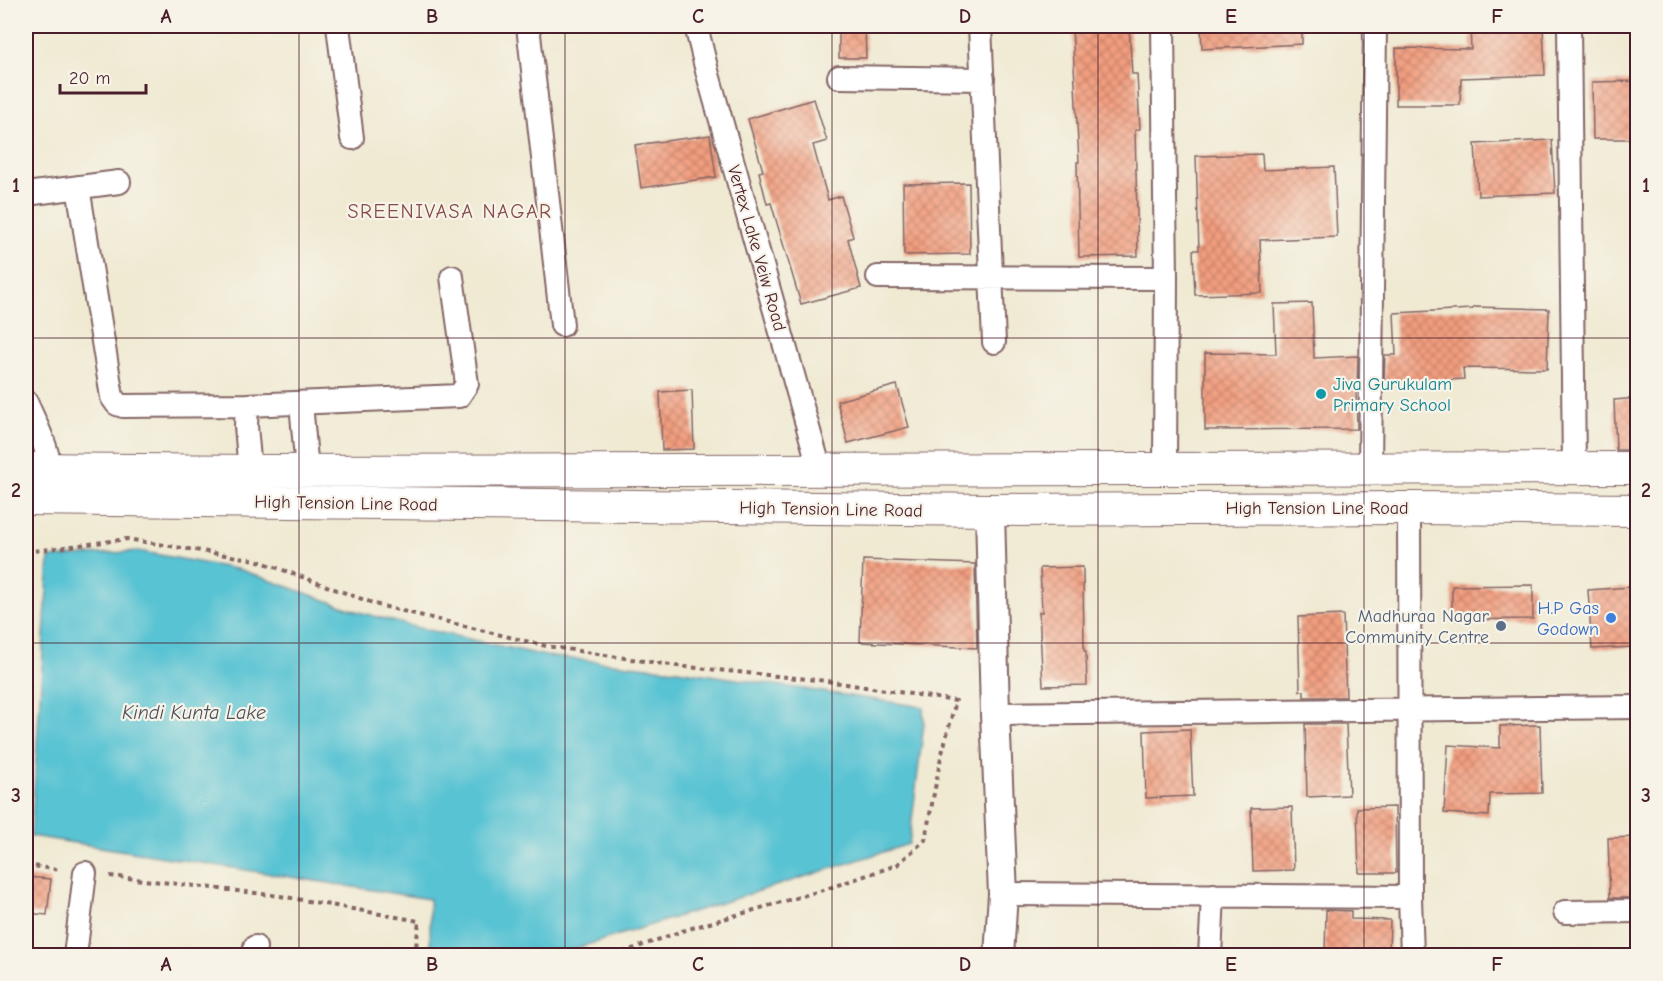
<svg xmlns="http://www.w3.org/2000/svg" width="1663" height="981" viewBox="0 0 1663 981" font-family="'Comic Neue',sans-serif">
<style>
.water{fill:#58c3d3;stroke:#51717f;stroke-width:1.5}
.building{fill:url(#building-cross-hatch)}
.lines{fill:none;stroke-linecap:round;stroke-linejoin:round}
.minor-casing{stroke:#846666;stroke-width:26}
.tertiary-casing{stroke:#846666;stroke-width:32}
.secondary-casing{stroke:#846666;stroke-width:34}
.path{stroke:#846666;stroke-width:4;stroke-dasharray:4.5 4.5;stroke-linecap:butt}
.minor{stroke:#fff;stroke-width:22}
.tertiary{stroke:#fff;stroke-width:28}
.secondary{stroke:#fff;stroke-width:32}
.grid{fill:none;stroke:#4a1f2b;stroke-width:1.5;stroke-opacity:0.55}
.culture-dot{fill:#0f9aa8;stroke:#f7f3e8;stroke-width:2}
.shop-dot{fill:#3f7fe0;stroke:#f7f3e8;stroke-width:2}
.service-dot{fill:#5c6f8a;stroke:#f7f3e8;stroke-width:2}
.labels{text-anchor:middle;stroke-width:4.5;stroke-linejoin:round;paint-order:stroke}
.street-label{font-size:18px;fill:#4a1f2b;stroke:#f7f3e8}
.culture-label{font-size:18px;fill:#0d838f;stroke:#f7f3e8;text-anchor:start}
.shop-label{font-size:18px;fill:#366cbe;stroke:#f7f3e8;text-anchor:end}
.service-label{font-size:18px;fill:#4e5e75;stroke:#f7f3e8;text-anchor:end}
.neighbourhood-label{font-size:20px;letter-spacing:1.5px;fill:#854b48;stroke:#f7f3e8}
.water-label{font-size:20px;font-style:italic;fill:#4e505d;stroke:#f7f3e8}
.neatline{fill:none;stroke:#4a1f2b;stroke-width:2}
.grid-label{font-size:20px;text-anchor:middle;font-weight:bold;fill:#4a1f2b}
</style>
<defs>
<pattern id="building-cross-hatch" width="8" height="8" patternUnits="userSpaceOnUse" patternTransform="scale(1.5)"><rect width="8" height="8" fill="#f29e7f"/><path d="M0 0l8 8M0 8l8-8" fill="none" stroke="#c68068"/></pattern>
</defs>
<rect width="100%" height="100%" fill="#f7f3e8"/>
<filter id="ink" filterUnits="userSpaceOnUse"><feTurbulence type="fractalNoise" baseFrequency=".0167" numOctaves="2"/><feDisplacementMap in="SourceGraphic" scale="12" xChannelSelector="R" yChannelSelector="G"/><feConvolveMatrix kernelMatrix="1 2 1 2 8 2 1 2 1" color-interpolation-filters="sRGB"/></filter>
<filter id="wash" filterUnits="userSpaceOnUse"><feTurbulence type="fractalNoise" baseFrequency=".008" numOctaves="4" result="noise"/><feDisplacementMap in="SourceGraphic" scale="24" xChannelSelector="R" yChannelSelector="G"/><feGaussianBlur stdDeviation="1.35" result="paint"/><feColorMatrix in="noise" values="0 0 0 0 0 0 0 0 0 0 0 0 0 0 0 0 0 1.4 0 .05"/><feComposite in="paint" operator="in"/></filter>
<g filter="url(#wash)">
<rect width="100%" height="100%" fill="#f0ead3"/>
<path class="water" d="M138 551 241 570 359 612 419 628 546 656 677 670 923 707 924 723 909 844 555 955 431 956 429 899 31 836 49 558Z"/>
<g id="blocks">
<path class="building" d="M839 26H865L866 58H839Z
M1072 26H1129L1132 74H1137L1140 129 1135 130 1138 256 1079 257 1077 162H1079Z
M1201 26H1302V44L1202 49Z
M1470 26H1543L1545 75 1461 78 1460 105H1396V48L1471 49Z
M1638 81V139H1593L1592 82Z
M814 99 827 141 813 145 828 200 841 196 853 237 848 239 861 288 801 304 771 203 767 204 759 172 763 171 748 119Z
M710 135 716 177 641 188 635 145Z
M1552 140 1555 193 1478 196 1475 144Z
M1262 154 1263 170 1334 167 1337 237 1260 240 1262 293 1195 295 1193 250H1199L1196 156Z
M969 183 970 254 904 255 903 184Z
M1312 303 1314 358 1358 356 1357 385H1356L1357 429 1205 430V353L1276 354 1274 304Z
M1474 307 1549 309 1547 369 1463 368 1464 379 1384 384 1385 355H1396L1394 313 1473 309Z
M897 385 909 427 848 443 837 401Z
M692 390 694 449 662 450 660 392Z
M1638 398V450H1616L1614 400Z
M863 560 975 564 977 648 860 642Z
M1083 567 1084 651H1086L1087 685 1043 686 1039 612H1042L1040 568Z
M1533 585V619L1452 620V586Z
M1631 587 1634 647 1592 649 1588 590Z
M1343 615 1346 697H1304V691H1300L1298 617Z
M1305 724H1346L1349 795 1307 797Z
M1540 725 1542 793 1490 794 1489 816 1444 813 1448 745 1500 748V726Z
M1190 729 1193 796 1146 798 1144 731Z
M1292 807 1294 870 1253 871 1251 808Z
M1395 807 1396 873H1359L1357 808Z
M1638 837V898H1610L1608 838Z
M26 877 51 879 47 915 26 913Z
M1326 910 1351 911V919L1390 920 1389 956H1325Z"/>
</g>
</g>
<g filter="url(#ink)">
<use href="#blocks" fill-opacity="0" stroke="#846666" stroke-width="1.5"/>
<g class="lines">
<defs>
<path id="minor" d="M338 26 352 138
M528 26 562 325
M696 26 707 71 820 470
M980 26 994 342
M1163 26 1166 278 1165 468
M1569 26 1574 467
M839 77 983 79
M78 187 112 397 117 404 123 406 247 405 459 396 467 384 452 277
M26 194 119 182
M878 277 1166 278
M26 402C38 429 51 452 51 483
M301 403 307 471
M247 405 246 426 250 471
M1370 469 1375 26
M1409 508 1410 897 1412 956
M995 714 1638 707
M1003 894 1410 897
M1565 912 1638 911
M75 956 85 873
M254 956 255 947
M1210 956 1213 895"/>
<path id="tertiary" d="M990 510 995 714 1003 894 999 956"/>
<path id="secondary" d="M26 469 250 471 1638 468
M26 499 990 510 1409 508 1638 510"/>
</defs>
<use href="#minor" class="minor-casing"/>
<use href="#tertiary" class="tertiary-casing"/>
<use href="#secondary" class="secondary-casing"/>
<path class="path" d="M26 552 127 539 256 560 378 605 546 646 677 666 827 681 956 701 941 757 925 840 897 865 823 890 682 931 613 956
M26 865 61 870
M110 876 280 896 419 921 415 956"/>
<use href="#minor" class="minor"/>
<use href="#tertiary" class="tertiary"/>
<use href="#secondary" class="secondary"/>
</g>
</g>
<path class="grid" d="M299 26V956M565 26V956M832 26V956M1098 26V956M1364 26V956M26 338H1638M26 643H1638"/>
<circle class="culture-dot" cx="1321" cy="394" r="6"/>
<circle class="shop-dot" cx="1611" cy="618" r="6"/>
<circle class="service-dot" cx="1501" cy="626" r="6"/>
<g class="labels">
<g class="street-label">
<text transform="translate(757 248) rotate(74)" y="6">Vertex Lake Veiw Road</text>
<text transform="translate(346 503) rotate(1)" y="6">High Tension Line Road</text>
<text x="1317" y="514">High Tension Line Road</text>
<text transform="translate(831 509) rotate(1)" y="6">High Tension Line Road</text>
</g>
<g class="culture-label">
<text x="1333" y="390">Jiva Gurukulam<tspan x="1333" dy="21">Primary School</tspan></text>
</g>
<g class="shop-label">
<text x="1599" y="614">H.P Gas<tspan x="1599" dy="21">Godown</tspan></text>
</g>
<g class="service-label">
<text x="1489" y="622">Madhuraa Nagar<tspan x="1489" dy="21">Community Centre</tspan></text>
</g>
<g class="neighbourhood-label">
<text x="450" y="218">SREENIVASA NAGAR</text>
</g>
<g class="water-label">
<text x="194" y="719">Kindi Kunta Lake</text>
</g>
</g>
<rect width="1663" height="981" fill="none" stroke="#f7f3e8" stroke-width="66"/>
<path d="M60 84v9h86v-9" fill="none" stroke="#4a1f2b" stroke-width="3"/>
<text x="69" y="84" font-size="18" fill="#4a1f2b" stroke="#f7f3e8" stroke-width="4.5" paint-order="stroke">20 m</text>
<rect x="33" y="33" width="1597" height="915" class="neatline"/>
<g class="grid-label">
<text x="166" y="23">A</text>
<text x="432" y="23">B</text>
<text x="698" y="23">C</text>
<text x="965" y="23">D</text>
<text x="1231" y="23">E</text>
<text x="1497" y="23">F</text>
<text x="16" y="192">1</text>
<text x="1646" y="192">1</text>
<text x="16" y="497">2</text>
<text x="1646" y="497">2</text>
<text x="16" y="802">3</text>
<text x="1646" y="802">3</text>
<text x="166" y="971">A</text>
<text x="432" y="971">B</text>
<text x="698" y="971">C</text>
<text x="965" y="971">D</text>
<text x="1231" y="971">E</text>
<text x="1497" y="971">F</text>
</g>
</svg>
